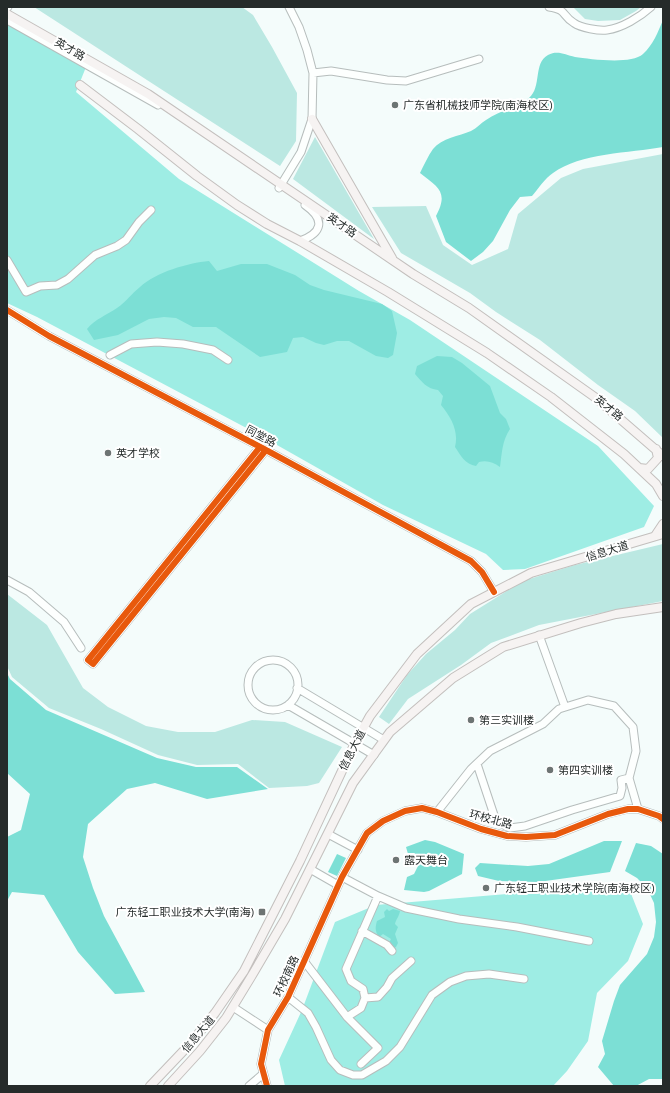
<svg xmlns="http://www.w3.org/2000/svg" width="670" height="1093" viewBox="0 0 670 1093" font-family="'Open Sans','Noto Sans SC',sans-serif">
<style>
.green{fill:#bbe8e2}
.forest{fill:#9eede4}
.water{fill:#7cdfd5}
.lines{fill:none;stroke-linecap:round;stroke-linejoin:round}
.minor-casing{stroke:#b6bdbc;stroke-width:9}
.major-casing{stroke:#c3bfbd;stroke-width:10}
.minor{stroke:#fdfffe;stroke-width:7}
.major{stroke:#f6f3f2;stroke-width:8}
.cycleway-casing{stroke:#fff;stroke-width:8}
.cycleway{stroke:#e8590c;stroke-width:6}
.poi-dot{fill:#6d7473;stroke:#fff;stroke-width:1.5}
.labels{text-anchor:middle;stroke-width:4;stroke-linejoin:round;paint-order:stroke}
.street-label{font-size:11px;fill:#252b2a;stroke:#fff}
.poi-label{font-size:11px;fill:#252b2a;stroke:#fff;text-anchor:start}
</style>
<rect width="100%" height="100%" fill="#f4fcfb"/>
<path class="green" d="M34 7H242L253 15 272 47 297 93 296 141 280 166Z
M573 7H641L636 11 620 20 598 21 585 19Z
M315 137 374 239 293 179Z
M663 154V438L635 411 598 385 540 340 496 312 470 293 401 253 372 207 426 206 443 245 472 265 508 249 518 214 561 178 583 169Z
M663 544V601L539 625 491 643 461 665 408 699 389 724 379 717 407 675 426 654 455 630 470 614 523 581 575 565Z
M7 594 47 625 83 688 108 707 146 726 178 732H215L252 720 285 722 342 747 319 783 307 786 269 788 238 764 197 765 158 755 101 729 49 708 12 677 7 666Z"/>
<path class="forest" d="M7 23 86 67 76 92 179 179 359 291 410 320 598 446 654 506 644 527 525 569 503 570 486 554 383 505 254 432 37 317 7 303Z
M628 886 643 924 628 961 597 993 588 1041 567 1071 553 1086H285L279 1060 302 1010 335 922 376 905 530 892Z"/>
<path class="water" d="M663 20V147C630 153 580 153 553 173 545 178 538 189 532 196L520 197 510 210 493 241 483 252 471 261 446 242 436 216C449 192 438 187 420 173 424 165 428 156 433 149 442 138 459 136 471 131 477 128 481 123 486 120 499 111 516 108 529 98 542 87 533 63 548 55 558 50 565 55 575 57 590 59 631 65 643 54 653 45 658 32 663 20Z
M209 261 217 271 241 264H267L295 275 310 285 324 290 382 304 392 311 397 333 393 355 388 358 376 356 349 341H337L324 345 316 343 303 337 293 338 287 352 260 357 216 327H193L176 318 164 317 149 319 118 335 94 340 87 329C95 319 107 315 117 308 127 301 131 294 140 287 156 272 188 263 209 261Z
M437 356 452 357 462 363 490 386 500 413 506 419 510 429C502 441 502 453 500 467 493 462 487 460 479 462L476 466C465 464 461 456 455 447 459 431 451 417 441 405L443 396 438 390C427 389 422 382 415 374L417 366Z
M7 673 10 679 46 710 157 758 196 767H237L268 789 207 799 155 783 127 789 88 824 83 857 93 888 104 916 145 992 115 994 78 952 44 895 12 892 7 901V837L21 830 30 794 7 773Z
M425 840 435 842 464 854 462 874 429 891 424 892 404 890 407 877 414 874 418 866 416 858 408 854 406 847Z
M604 841H622L610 872 538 882 499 881 478 876 475 868 480 863 528 866 549 864Z
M636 843 651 846 663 854V1079H649L636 1086H614L598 1067 605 1054 602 1041 614 1001 620 985 647 954 654 937 656 922 654 903 647 888 637 878 625 871Z
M337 854 346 858 337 876 328 872Z
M387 909 389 911 393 909 400 911C399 917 396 919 395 924L398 927 395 934 398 943 396 947 394 948 389 943 391 939 383 934 379 937C375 931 375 928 377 921L385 917 384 912Z"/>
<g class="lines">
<defs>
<path id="minor" d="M549 7C568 10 561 15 574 23 581 28 599 31 607 30 622 28 640 17 651 7
M7 8 8 7
M7 20 158 105
M313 73 331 71 387 80 406 81 479 59
M279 188 301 152 312 119 313 73 307 50 299 27 289 7
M300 241C322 233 326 220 305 205
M7 260 26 292 40 286 57 285 68 279 95 255 117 246 126 240 139 222 151 210
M7 310 49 336 266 450 471 561 482 572 494 592
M110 355 131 344 157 342 183 344 213 350 228 360
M260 447 88 660 93 664 266 450
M7 580 29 592 64 622 81 648
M539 635 565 707
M248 685a25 25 0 1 1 50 0a25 25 0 1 1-50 0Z
M297 688 384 740
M288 705 374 755
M477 764 496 821 510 828 525 826 572 810 620 796 622 788 621 780 629 778
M437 812 471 769 490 751 543 724 559 709 588 700 614 706 633 727 636 751 629 778 638 809
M328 834 358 850
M310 869 338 885
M342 877 378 896 406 908 459 919 517 927 589 941
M362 931 387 945 392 951
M304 961 347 1017 378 1048 361 1064
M288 997 308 1013 316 1027 331 1060 340 1070 353 1075H362L386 1061 400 1047 432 995 450 982 466 976 489 974 524 979
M365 998 378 997 387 987 392 978 411 961
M233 1007 268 1030
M347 1017 361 1008 365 998 363 989 351 981 346 969 378 896
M249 1086 263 1074
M267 1086 261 1064 268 1030 288 997 342 877 367 833 383 821 405 811 422 808 437 812 481 829 507 836 526 837 555 835 608 814 628 809H638L659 816 663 819"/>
<path id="major" d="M7 14 148 94 413 274 469 308 596 398 663 456
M80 85 138 129 197 176 237 205 267 224 300 241 388 292 487 353 551 397 624 454 656 484 663 496
M312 119 392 258
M639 468 648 469 658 458 656 449
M655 536 663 524
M150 1086 190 1044 215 1013 244 971 300 861 355 743 370 716 417 654 471 604 531 573 663 534
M168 1086 200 1051 226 1018 254 972 285 919 353 783 390 732 453 678 503 647 581 623 616 614 663 607"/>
</defs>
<use href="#minor" class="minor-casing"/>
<use href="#major" class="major-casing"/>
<use href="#minor" class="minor"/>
<use href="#major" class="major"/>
<defs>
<path id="cycleway" d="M7 310 49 336 266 450 471 561 482 572 494 592
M260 447 88 660 93 664 266 450
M267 1086 261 1064 268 1030 288 997 342 877 367 833 383 821 405 811 422 808 437 812 481 829 507 836 526 837 555 835 608 814 628 809H638L659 816 663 819"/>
</defs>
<use href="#cycleway" class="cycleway-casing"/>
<use href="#cycleway" class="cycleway"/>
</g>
<g class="poi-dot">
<circle cx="395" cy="105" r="4"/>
<circle cx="108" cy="453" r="4"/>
<circle cx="471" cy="720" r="4"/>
<circle cx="550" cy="770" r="4"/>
<circle cx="396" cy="860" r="4"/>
<circle cx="486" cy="888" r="4"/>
<rect x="258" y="908" width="8" height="8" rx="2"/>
</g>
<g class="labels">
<g class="street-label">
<text transform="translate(70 49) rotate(30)" y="4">英才路</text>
<text transform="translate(342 225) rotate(34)" y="4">英才路</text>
<text transform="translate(609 408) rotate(39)" y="4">英才路</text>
<text transform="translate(261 436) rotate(28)" y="4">同堂路</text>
<text transform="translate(607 551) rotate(-17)" y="4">信息大道</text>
<text transform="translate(352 750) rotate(-63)" y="4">信息大道</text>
<text transform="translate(491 819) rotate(15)" y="4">环校北路</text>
<text transform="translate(286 976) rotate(-65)" y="4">环校南路</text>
<text transform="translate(198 1034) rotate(-50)" y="4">信息大道</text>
</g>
<g class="poi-label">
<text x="403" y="109">广东省机械技师学院(南海校区)</text>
<text x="116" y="457">英才学校</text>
<text x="479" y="724">第三实训楼</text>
<text x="558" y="774">第四实训楼</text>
<text x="404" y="864">露天舞台</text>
<text x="494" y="892">广东轻工职业技术学院(南海校区)</text>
<text x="254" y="916" text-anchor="end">广东轻工职业技术大学(南海)</text>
</g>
</g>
<rect width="670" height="1093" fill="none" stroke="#252b2a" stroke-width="16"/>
</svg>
